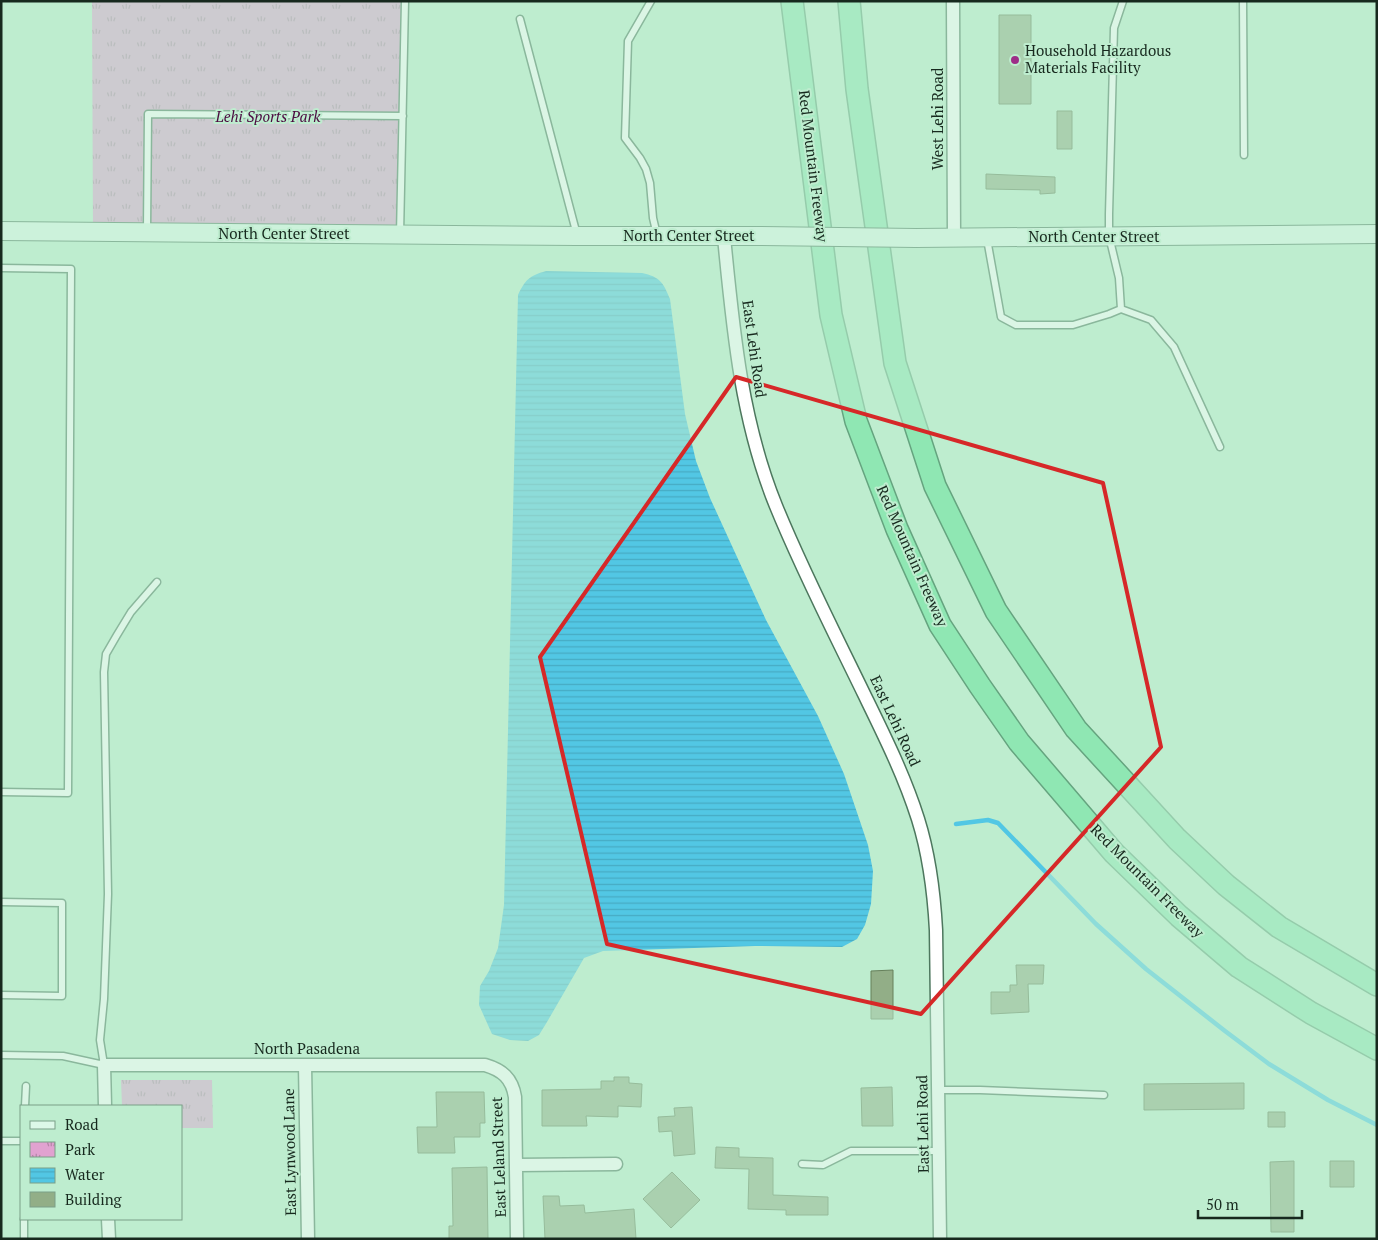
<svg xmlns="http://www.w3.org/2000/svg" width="1378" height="1240" viewBox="0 0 1378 1240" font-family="'PT Serif',serif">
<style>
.park{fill:url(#park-tufts)}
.water{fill:url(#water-rules)}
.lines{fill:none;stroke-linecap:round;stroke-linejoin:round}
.stream{stroke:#52c7e4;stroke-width:4.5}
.building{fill:#92ae87;stroke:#66805b}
.lane-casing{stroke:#4d775e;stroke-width:9}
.street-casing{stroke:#4d775e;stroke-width:15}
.secondary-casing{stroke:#4d775e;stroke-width:20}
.highway-casing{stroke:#65a47f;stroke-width:24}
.lane{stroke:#fff;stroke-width:6}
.street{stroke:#fff;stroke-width:12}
.secondary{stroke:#ddf8e8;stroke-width:18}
.highway{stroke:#8fe7b3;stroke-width:21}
.secondary-bridge-casing{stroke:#4d775e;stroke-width:20;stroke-linecap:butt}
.secondary-bridge{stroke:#ddf8e8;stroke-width:18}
.marked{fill:none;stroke:#d62828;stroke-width:4;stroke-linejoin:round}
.poi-dot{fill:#9e2c88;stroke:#beedcf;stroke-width:2}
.labels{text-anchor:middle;stroke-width:4;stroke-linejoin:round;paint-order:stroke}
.poi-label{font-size:15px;fill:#17291e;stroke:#beedcf;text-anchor:start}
.park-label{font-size:15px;font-style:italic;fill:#4b0a40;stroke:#beedcf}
.street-label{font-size:15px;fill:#17291e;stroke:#beedcf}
</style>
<defs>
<pattern id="park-tufts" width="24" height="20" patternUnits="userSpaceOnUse" patternTransform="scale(1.25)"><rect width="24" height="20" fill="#e1a2d0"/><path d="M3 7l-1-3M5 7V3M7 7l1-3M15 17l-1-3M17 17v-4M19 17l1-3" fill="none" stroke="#b584a8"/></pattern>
<pattern id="water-rules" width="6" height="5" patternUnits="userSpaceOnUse" patternTransform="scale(1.25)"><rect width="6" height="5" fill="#52c7e4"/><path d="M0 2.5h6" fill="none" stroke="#47abc3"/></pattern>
</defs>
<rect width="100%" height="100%" fill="#beedcf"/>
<path class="park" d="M92 1H404L400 235 93 233Z
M121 1080H212L213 1128H181V1106H122Z"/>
<path class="water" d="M546 271 642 273C660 277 663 282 670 299L685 414 696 461 710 498 766 620 818 716 844 774 868 845 873 871 871 904 865 925 857 939 842 947 755 946 603 951 584 958 547 1022 539 1035 528 1041 510 1040 492 1034 479 1005 480 986 489 971 498 948 504 905 518 295C525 280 529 276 546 271Z"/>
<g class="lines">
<path class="stream" d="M956 824 988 820 998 823 1096 924 1146 969 1225 1031 1269 1064 1328 1100 1377 1125"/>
</g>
<path class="building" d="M999 15H1031V104H999Z
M1057 111H1072V149H1057Z
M986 174 1055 177V193L1040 194V190L986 189Z
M1016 965H1044L1043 984H1028L1029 1012 991 1014V992H1010V985H1017Z
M893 970V1019H871V971Z
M614 1077H629V1083L642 1084 641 1107 618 1106V1117L586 1116 587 1126H542V1090L601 1089V1081H614Z
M1244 1083V1109L1144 1110V1084Z
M892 1087 893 1126H862L861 1088Z
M436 1092H484L485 1123H480V1137H454L455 1153H418L417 1127H437Z
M692 1107 695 1154 674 1156 672 1131 659 1132 658 1117 675 1116 674 1108Z
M1268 1112H1285V1127H1268Z
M716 1147 739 1148V1157L773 1158V1195L828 1197V1215H786V1210L748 1209 749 1169 715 1168Z
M1294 1161V1232H1271L1270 1162Z
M1330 1161H1354V1187H1330Z
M487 1167 488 1239H449V1226H453L452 1168Z
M672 1172 700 1200 671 1228 643 1199Z
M543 1196H559L560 1206 584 1205 585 1213 634 1209 636 1239H545Z"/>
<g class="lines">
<defs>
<path id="lane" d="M651 1 628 41 625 138 640 158 646 169 650 183 653 218 657 235
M1243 1 1244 155
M520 19 577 235
M147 230 148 114 403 116
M400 234 405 1
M987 239 1001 317 1016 325H1073L1109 314 1121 309 1119 278 1109 236V214L1114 28 1123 1
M1 268 71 269 68 793 1 792
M1121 309 1151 320 1174 347 1220 447
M1 902 62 903V996L1 995
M1 1055 63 1056 104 1065 100 1040 104 999 108 894 104 672 106 654 117 635 131 612 157 582
M938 1090H980L1104 1095
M25 1106 26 1086
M1 1141H21
M802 1164 823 1165 851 1151H939
M24 1219V1239"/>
<path id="street" d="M953 1 954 238
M724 237C733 329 741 420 776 506 802 570 834 632 864 694 884 735 904 775 918 819 929 854 934 893 936 930L940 1239
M305 1065 308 1239
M105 1106 104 1065H485C502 1070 512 1078 515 1097L517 1239
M516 1165 616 1164
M108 1219 109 1239"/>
<path id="secondary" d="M1 231 577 236H756
M916 238 1377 234"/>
<path id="highway" d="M792 1 831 315 856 421 897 529 940 625 980 686 1019 742 1114 853 1179 916 1239 967 1311 1013 1377 1049
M849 1 857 89 895 363 935 486 996 611 1076 729 1177 839 1226 885 1279 927 1377 985"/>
</defs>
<use href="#lane" class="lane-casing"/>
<use href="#street" class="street-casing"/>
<use href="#secondary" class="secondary-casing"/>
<use href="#highway" class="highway-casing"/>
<use href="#lane" class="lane"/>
<use href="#street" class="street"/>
<use href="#secondary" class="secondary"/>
<use href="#highway" class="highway"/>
<defs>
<path id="secondary-bridge" d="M756 236 916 238"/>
</defs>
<use href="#secondary-bridge" class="secondary-bridge-casing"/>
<use href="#secondary-bridge" class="secondary-bridge"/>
</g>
<path d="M0 0H1378V1240H0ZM736 377 1103 483 1161 747 921 1014 607 944 540 657Z" fill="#beedcf" fill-opacity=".55" fill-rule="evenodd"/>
<path class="marked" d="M736 377 1103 483 1161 747 921 1014 607 944 540 657Z"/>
<circle class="poi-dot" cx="1015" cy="60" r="5"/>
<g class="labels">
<g class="poi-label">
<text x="1025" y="56">Household Hazardous<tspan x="1025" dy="17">Materials Facility</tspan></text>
</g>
<g class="park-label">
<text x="268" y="122">Lehi Sports Park</text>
</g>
<g class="street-label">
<text transform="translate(938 119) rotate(-90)" y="5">West Lehi Road</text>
<text transform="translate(813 166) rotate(83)" y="5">Red Mountain Freeway</text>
<text x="284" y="239">North Center Street</text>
<text x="689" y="241">North Center Street</text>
<text x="1094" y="242">North Center Street</text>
<text transform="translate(754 349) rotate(82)" y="5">East Lehi Road</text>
<text transform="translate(912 556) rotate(66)" y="5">Red Mountain Freeway</text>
<text transform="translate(895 721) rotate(65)" y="5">East Lehi Road</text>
<text transform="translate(1147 881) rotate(45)" y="5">Red Mountain Freeway</text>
<text x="307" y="1054">North Pasadena</text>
<text transform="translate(923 1124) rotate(-91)" y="5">East Lehi Road</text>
<text transform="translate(290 1152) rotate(-91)" y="5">East Lynwood Lane</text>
<text transform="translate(499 1157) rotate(-92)" y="5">East Leland Street</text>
</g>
</g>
<rect width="1378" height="1240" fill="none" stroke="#17291e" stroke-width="5"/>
<rect x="20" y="1105" width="162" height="115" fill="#beedcf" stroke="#7b9f88"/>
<rect x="30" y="1121" width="25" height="8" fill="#ddf8e8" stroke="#7b9f88"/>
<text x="65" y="1130" font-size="15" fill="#17291e">Road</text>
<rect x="30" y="1142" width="25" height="15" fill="url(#park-tufts)" stroke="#7b9f88"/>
<text x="65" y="1155" font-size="15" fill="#17291e">Park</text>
<rect x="30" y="1168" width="25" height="15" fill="url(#water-rules)" stroke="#7b9f88"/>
<text x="65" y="1180" font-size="15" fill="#17291e">Water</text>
<rect x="30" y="1192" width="25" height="15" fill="#92ae87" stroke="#7b9f88"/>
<text x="65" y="1205" font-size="15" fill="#17291e">Building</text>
<path d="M1198 1210v8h104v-8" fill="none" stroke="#17291e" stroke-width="2.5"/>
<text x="1206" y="1210" font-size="15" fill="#17291e" stroke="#beedcf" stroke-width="4" paint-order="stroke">50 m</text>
</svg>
